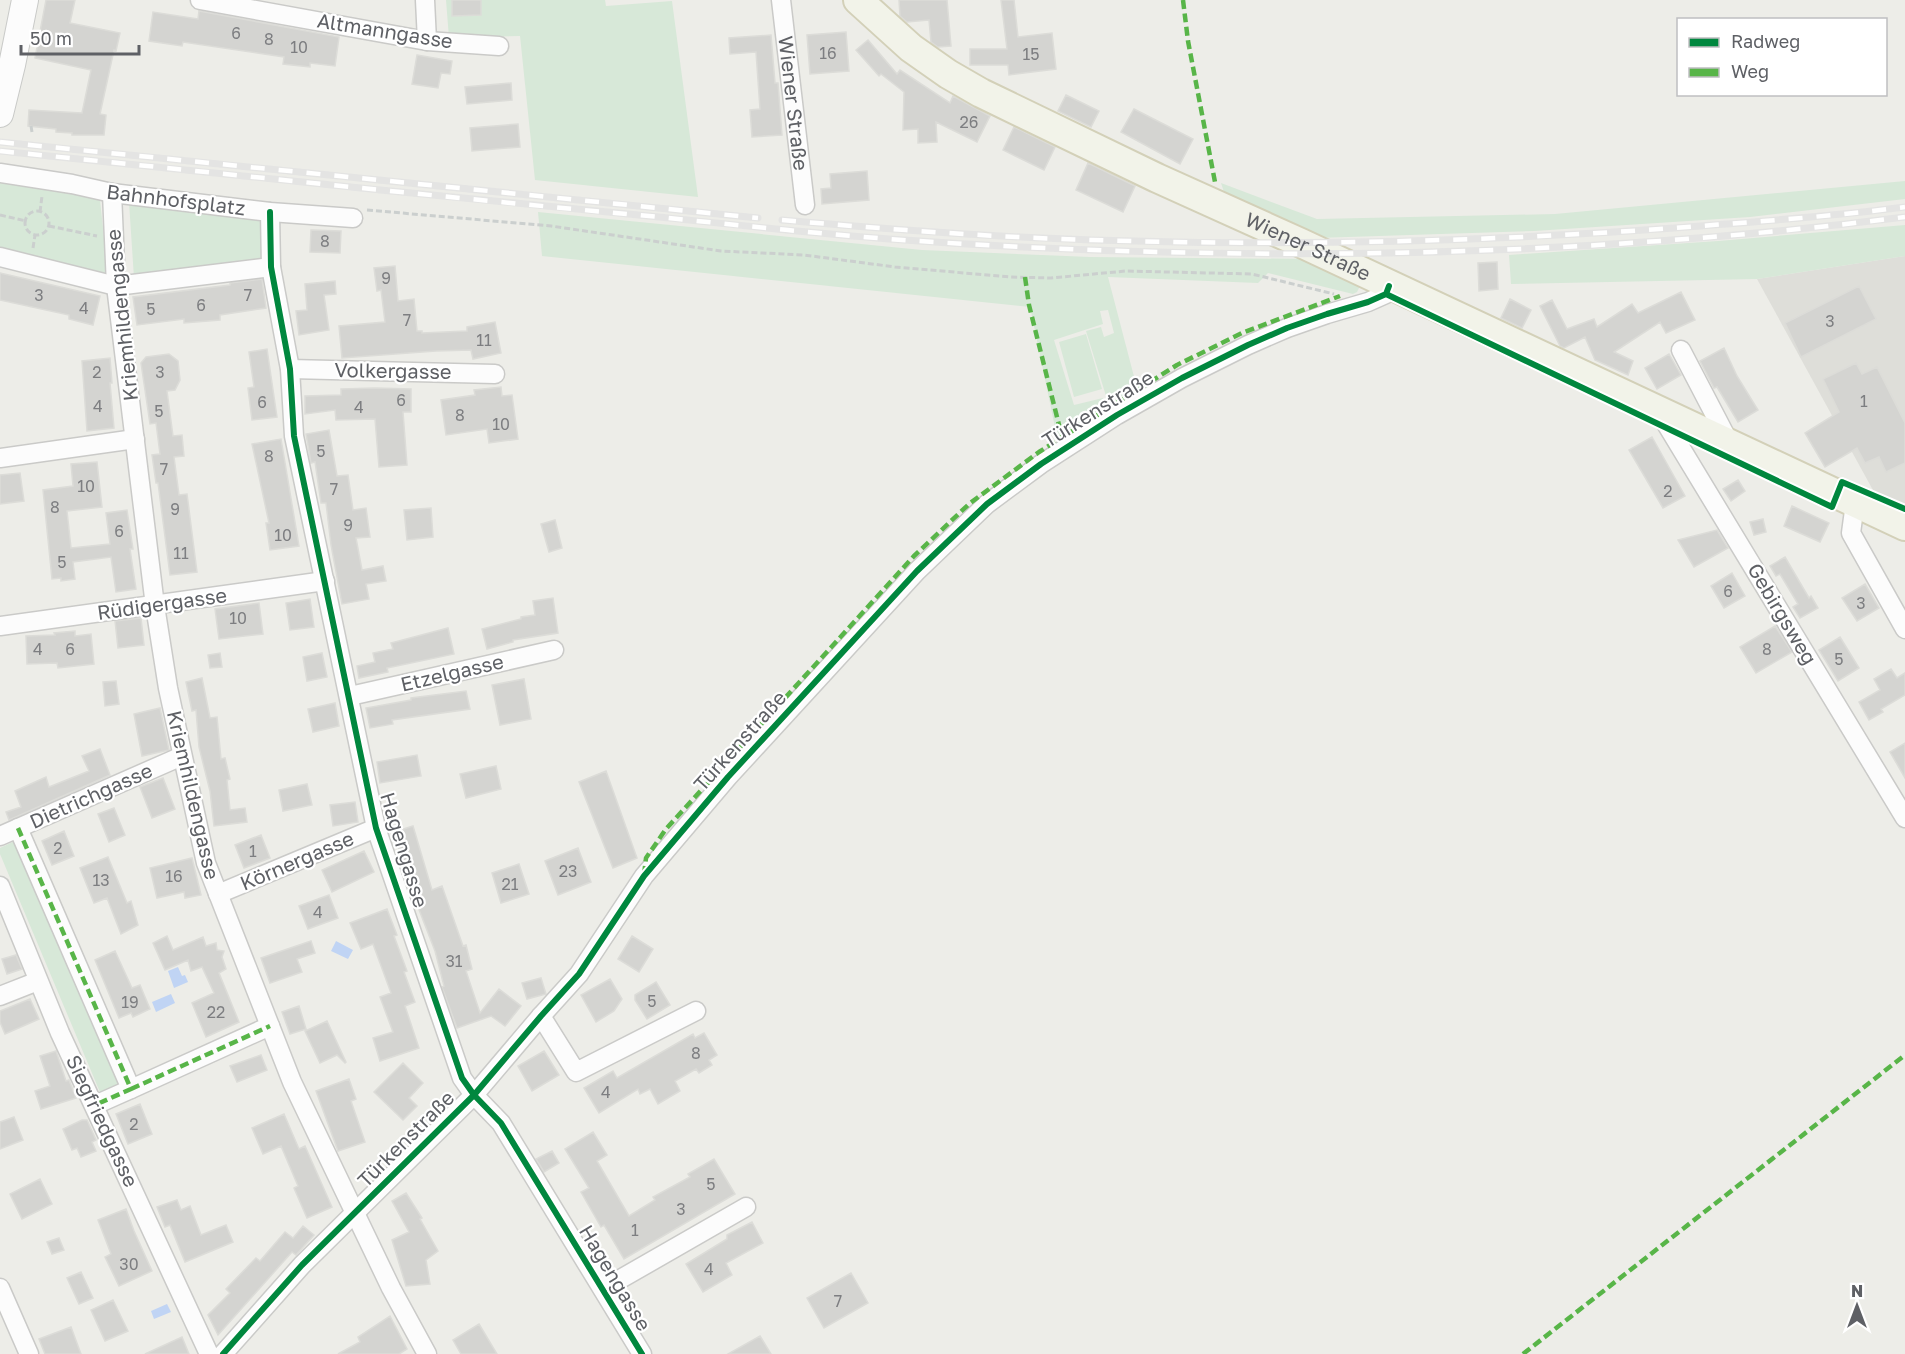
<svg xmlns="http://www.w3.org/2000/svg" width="1905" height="1354" viewBox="0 0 1905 1354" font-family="'Golos Text',sans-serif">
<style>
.industrial{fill:#deded9}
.green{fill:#d7e8d8}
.water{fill:#c0d4f4}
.building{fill:#d4d4d1;stroke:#dcdcd8;stroke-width:1.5}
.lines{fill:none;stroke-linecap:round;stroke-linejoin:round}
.street-casing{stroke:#cacac8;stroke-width:21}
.secondary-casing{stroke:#c9cac8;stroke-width:28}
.primary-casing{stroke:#d3d0b8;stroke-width:32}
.path{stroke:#cbcfce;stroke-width:3;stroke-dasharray:6 3;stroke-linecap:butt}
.street{stroke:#fcfcfc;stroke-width:18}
.secondary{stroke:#fcfcfc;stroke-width:26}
.primary{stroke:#f2f3e9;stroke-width:28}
.rail-casing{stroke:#e4e4e3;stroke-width:7}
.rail{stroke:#fff;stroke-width:4.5;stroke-dasharray:14;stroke-linecap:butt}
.quiet{stroke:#58b548;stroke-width:4.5;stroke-dasharray:9 4.5;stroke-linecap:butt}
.cycleway-casing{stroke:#fff;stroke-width:10}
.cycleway{stroke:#00873e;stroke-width:6}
.labels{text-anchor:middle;stroke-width:4.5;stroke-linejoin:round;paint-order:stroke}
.number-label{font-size:16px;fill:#7d7e81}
.street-label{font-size:20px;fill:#5e6065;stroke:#fff}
</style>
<rect width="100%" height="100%" fill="#edede8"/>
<path class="industrial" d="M1905 256V508L1874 492 1757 279Z"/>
<path class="green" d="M446 0H605L606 6 672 1 698 197 535 180 520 36 449 38Z
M1905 181V199L1750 217 1534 231 1317 238 1225 195 1221 183 1317 219 1555 214Z
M0 182 47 187 100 200 108 275 0 250Z
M129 202 261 218 265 262 134 278Z
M538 212 922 250 1090 257 1314 259 1361 284 1357 292 1353 294 1268 273 1258 283 1108 277 1137 388 1121 397 1119 392 1106 396 1086 331 1101 327 1104 337 1114 333 1108 310 1100 311 1103 324 1054 340 1074 405 1103 398 1108 405 1057 437 1030 307 542 256Z
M1905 225V256L1757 279 1511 284 1509 255 1718 241Z
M1086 334 1102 389 1074 397 1059 342Z
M19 839 123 1088 102 1097 0 854V848Z"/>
<path class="water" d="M336 941 353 950 348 959 331 951Z
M178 967 182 976 185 975 188 982 174 988 168 971Z
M171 994 175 1003 156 1012 152 1002Z
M167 1304 171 1312 154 1319 151 1311Z"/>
<path class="building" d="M46 0H75L70 23 120 33 116 51 114 50 100 114 106 115 104 135H72V133L56 132V129L28 126 29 110 82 113 91 70 35 58Z
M452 0H481V15L452 16Z
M899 0H947L951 46 938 47 931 42 929 20 907 22 900 16Z
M1001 0H1014L1018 37 1052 33 1056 69 1009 75 1008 65H970V49H1007Z
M199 11 339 37 335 66 310 63V67L283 64 284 57 183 42 182 46 149 41 153 12 198 19Z
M846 32 849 71 810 74 807 35Z
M771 35 775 83H778L782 135 752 137 750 110 760 109 756 52 730 54 729 38Z
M868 40 897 74 900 70 950 103 953 96 990 116 977 142 936 122 937 142 918 143V129L903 130 904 92 881 74 879 76 856 50Z
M417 55 452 61 450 74 441 73 438 88 412 84Z
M511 83 512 100 467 104 465 87Z
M1066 95 1099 111 1091 127 1058 111Z
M1134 109 1193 139 1180 164 1121 132Z
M518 124 520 147 472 151 470 128Z
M1014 127 1055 147 1044 170 1003 150Z
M1088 163 1135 186 1123 212 1076 190Z
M867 171 869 200 822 204 821 189 831 188 830 174Z
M311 230 341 231 340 253 310 252Z
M1497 262 1498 289 1479 291 1478 263Z
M395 266 398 301 414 299 417 331H422V333L467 331V327L495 322 501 353 473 359 471 350 436 351 342 358 339 326 385 322 381 290 377 291 374 268Z
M0 273 100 296 93 325 69 319V315L0 300Z
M262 279 266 308 220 315V320L184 323V319L137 325 133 297 230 285V283Z
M335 281 336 294 324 295 329 330 299 335 296 311 307 310 305 284Z
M1859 286 1876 319 1801 357 1785 323Z
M1681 292 1695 320 1666 333 1660 322 1614 352 1633 361 1628 375 1595 360 1585 337 1564 348 1560 346 1540 306 1552 300 1567 329 1594 319 1597 327 1632 304 1638 313Z
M1510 299 1531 310 1522 328 1501 318Z
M1724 348 1737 376 1758 410 1738 422 1717 387 1714 388 1700 361Z
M267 349 277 417 252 420 248 388 254 387 249 352Z
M169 354 178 361 180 380 175 390 167 391 173 436 182 435 184 456 174 457 179 495 187 494 197 572 170 575 158 483H156L152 455 160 454 156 423 150 424 141 363 146 357Z
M1669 354 1681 375 1657 389 1645 368Z
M110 358 112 383H110L114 428 87 431 82 361Z
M1856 363 1862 374 1877 367 1905 423V463L1886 472 1879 457 1865 463 1857 448 1825 467 1805 433 1839 412 1823 379Z
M501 387 502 396 512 395 518 439 489 443 487 429 446 435 441 400 475 395 474 390Z
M375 388 411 389V412H403L407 465 379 467 375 419 336 420 335 410 305 414V396L341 395V389Z
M329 430 337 476 348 475 353 510 366 508 370 537 356 538 362 570 383 566 386 581 366 584 369 599 342 604 331 545 326 503H321L315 462 311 463 306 434Z
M1652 437 1685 496 1663 508 1629 450Z
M281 439 299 546 270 550 266 523H269L252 444Z
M97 462 102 507 67 511 71 548 110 544 106 513 127 510 133 549H130L136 589 116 592 111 557 73 562 75 579 61 581V578L52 579 43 490 73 486 71 464Z
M20 473 24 501 0 504V475Z
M1738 480 1745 491 1731 501 1723 489Z
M1792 506 1829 523 1820 542 1784 526Z
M431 508 433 537 407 540 404 510Z
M1763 519 1766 532 1754 535 1750 522Z
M555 520 562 548 549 552 541 524Z
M1717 530 1728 548 1694 567 1678 540Z
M1785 557 1809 598 1811 596 1818 608 1800 618 1793 607 1798 604 1780 574 1776 576 1770 566Z
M1732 573 1745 596 1724 608 1711 586Z
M1865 584 1879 608 1857 621 1842 598Z
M553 598 558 633 513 640V642L487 649 482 629 521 619V617L535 615 533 601Z
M310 599 314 627 290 630 286 603Z
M259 603 263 634 219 639 215 609Z
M141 618 144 645 118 648 115 621Z
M1775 626 1792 652 1756 673 1740 647Z
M448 628 454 654 387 668 388 672 359 678 357 666 375 662 373 653 393 649 391 643Z
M75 631V636L91 634 94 664 58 668 57 663 27 664 26 636 55 635 54 633Z
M1840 637 1859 668 1838 681 1819 650Z
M220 653 222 667 210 668 208 655Z
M322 653 327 677 307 681 303 657Z
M1891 669 1897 678 1905 673V695L1881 709 1883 712 1869 720 1859 702 1880 690 1874 679Z
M202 678 210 718 217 717 221 759 225 758 230 779 227 780 230 810 245 808 247 822 214 826 210 791 199 747 196 710 192 711 186 682Z
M524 679 531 719 500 725 492 685Z
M116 681 119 704 105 706 103 682Z
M466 691 470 709 392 720 393 724 370 728 366 708 411 700V698Z
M335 703 339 726 313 732 308 709Z
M160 708 169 750 142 756 134 714Z
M1905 743V778L1890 752Z
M100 749 110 775 9 820 6 812 21 807 15 791 46 777 49 787 89 771 82 756Z
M417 755 421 776 380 783 377 762Z
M496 766 501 789 466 798 460 774Z
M606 771 637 858 613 868 579 782Z
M163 778 175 809 152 818 140 787Z
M307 784 312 805 283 811 279 790Z
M355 802 358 822 333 826 330 805Z
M114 808 125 835 109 842 98 814Z
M413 826 432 890 442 886 463 946 466 945 472 969 466 971 480 1013 499 989 521 1006 505 1026 491 1016 457 1028 442 987 444 986 435 951 411 889 394 832Z
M64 831 74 856 52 865 42 841Z
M261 835 270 858 244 868 235 845Z
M578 848 591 882 558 895 545 861Z
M364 851 374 872 332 892 322 870Z
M108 857 127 903 131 901 138 925 121 934 107 898 94 903 80 868Z
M192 858 201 895 185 898 184 892 157 898 150 868Z
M519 864 529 894 501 903 492 873Z
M329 895 338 918 308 929 299 906Z
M387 909 397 935 394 936 407 971 404 972 415 1002 405 1006 419 1048 380 1061 373 1038 393 1032 380 997 391 993 373 944 361 949 350 923Z
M167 936 173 950 203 937 206 946 216 943 217 950 224 951 222 957 226 969 219 973 239 1022 206 1037 192 1003 214 993 202 967 191 971 188 960 165 970 153 943Z
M632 936 653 949 639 972 618 959Z
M311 941 315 953 297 959 302 972 270 983 261 958Z
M115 951 132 988 140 985 150 1009 133 1017 131 1013 119 1018 95 960Z
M16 955 22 969 7 974 2 959Z
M541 978 546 994 527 999 522 983Z
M610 979 622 999 614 1011 596 1022 581 995Z
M656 982 670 1005 647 1019 635 1000V995Z
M30 999 39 1019 5 1034 0 1022V1011Z
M299 1006 306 1029 290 1034 282 1012Z
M327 1021 346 1062 345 1063 337 1055 320 1063 305 1031Z
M704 1033 717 1055 709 1060 712 1065 699 1073 696 1069 675 1081 680 1091 658 1104 650 1089 640 1094 638 1089 599 1113 584 1088 613 1071 617 1078 693 1034 695 1038Z
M56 1051 66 1081 69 1080 76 1098 41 1109 35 1091 50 1086 40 1056Z
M544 1051 559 1075 532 1091 518 1066Z
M261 1055 267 1070 237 1082 230 1066Z
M403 1063 423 1083 409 1098 417 1106 403 1120 374 1092Z
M349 1079 356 1099 351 1101 365 1142 338 1151 316 1091Z
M140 1104 152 1134 128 1144 116 1114Z
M284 1114 299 1149 305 1146 332 1207 307 1218 294 1188 298 1186 281 1146 263 1154 252 1128Z
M14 1117 23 1140 0 1149V1122Z
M82 1120H87L96 1140 92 1142 96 1151 81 1157 77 1148 72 1150 63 1129Z
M593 1132 607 1155 597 1161 629 1216 655 1200 653 1197 690 1177 688 1174 714 1159 735 1194 624 1259 604 1225 601 1227 581 1192 589 1188 565 1149Z
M552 1151 559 1163 544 1172 536 1159Z
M40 1179 52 1204 22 1219 10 1194Z
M406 1193 422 1218 420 1219 438 1251 426 1260 430 1284 406 1286 392 1240 409 1232 392 1201Z
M177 1200 181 1210 190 1206 201 1235 226 1225 233 1242 185 1262 170 1225 165 1227 157 1207Z
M126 1209 134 1231 152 1271 119 1286 105 1257 111 1254 98 1220Z
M752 1222 763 1243 726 1263 732 1275 703 1292 686 1264 727 1239V1235Z
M303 1226 314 1235 296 1255 292 1252 218 1335 208 1315 230 1293 226 1289 256 1258 260 1261 285 1232 293 1238Z
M59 1238 64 1250 52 1254 47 1242Z
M81 1272 93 1298 79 1304 67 1278Z
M851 1273 868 1303 824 1328 807 1298Z
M113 1300 128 1331 105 1341 91 1310Z
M390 1316 407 1349 399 1354H338L360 1342 358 1337Z
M479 1324 497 1354H461L453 1340Z
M71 1327 81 1354H45L39 1339Z
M760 1336 771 1354H728Z
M182 1337 189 1354H145Z"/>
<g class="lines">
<defs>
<g id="street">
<path d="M200 0 427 41 499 46"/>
<path d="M425 0 427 41"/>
<path id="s1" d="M781 0 805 205"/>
<path d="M0 173 72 184 112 193 270 212 353 218"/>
<path d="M112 193 116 286 155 606 168 688 206 863 292 1082 391 1288 427 1354"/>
<path d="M270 212 271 267 290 369 294 436 376 828 462 1078 474 1095 501 1123 642 1354"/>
<path d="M0 257 116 286 271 267"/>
<path d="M1681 350 1730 444"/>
<path d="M290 369 495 374"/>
<path d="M1659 412 1905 818"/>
<path d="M0 458 135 439"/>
<path d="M1855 503 1851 533 1905 629"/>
<path d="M0 626 325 581"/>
<path d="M350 696 554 650"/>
<path d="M18 828 131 1089 95 1105"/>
<path d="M0 836 182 756"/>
<path d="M0 886 60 1033 209 1354"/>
<path d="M218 894 376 828"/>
<path d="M0 996 38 981"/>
<path d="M541 1016 576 1072 696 1011"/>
<path d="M131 1089 270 1026"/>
<path d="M0 1288 29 1354"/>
<path d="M603 1289 746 1207"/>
<path d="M223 1354 302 1265 474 1095 541 1016 579 974 644 876 728 777 917 571 987 504 1041 464 1117 415 1182 378 1248 345 1287 328 1327 314 1368 302 1386 294 1389 286"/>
</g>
<path id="secondary" d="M0 114 12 65 25 0"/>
<g id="primary">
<path id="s2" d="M858 0 911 48 948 74 981 93 1157 178 1301 243 1905 526"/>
</g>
</defs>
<use href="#street" class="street-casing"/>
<use href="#secondary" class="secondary-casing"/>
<use href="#primary" class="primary-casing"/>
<path class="path" d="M31 126 32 132
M367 210 551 226 721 251 804 255 895 267 1011 277 1051 278 1126 271 1252 274 1334 294
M25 223a12 12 0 1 1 24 0a12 12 0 1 1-24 0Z
M40 212 42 196
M0 215 26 221
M49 226 97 236
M33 248 35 235"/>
<use href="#street" class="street"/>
<use href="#secondary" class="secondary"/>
<use href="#primary" class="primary"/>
<defs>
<path id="rail" d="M0 142 758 218
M0 151C220 173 439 197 659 217 736 225 812 233 889 239 1226 263 1569 259 1905 217
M782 220C885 229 989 237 1092 240 1286 246 1481 242 1674 228 1751 222 1828 217 1905 207"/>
</defs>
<use href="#rail" class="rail-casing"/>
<use href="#rail" class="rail"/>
<path class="quiet" d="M1183 0 1188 41 1215 182
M1025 277 1029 305 1062 437
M18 828 131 1089 95 1105
M644 875 646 858 666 829 914 556 969 504 1039 452 1177 365 1242 333 1340 296
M131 1089 270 1026
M1523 1354 1905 1055"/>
<defs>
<path id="cycleway" d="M270 212 271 267 290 369 294 436 376 828 462 1078 474 1095 501 1123 642 1354
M1386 294 1832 507 1842 482 1905 509
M223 1354 302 1265 474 1095 541 1016 579 974 644 876 728 777 917 571 987 504 1041 464 1117 415 1182 378 1248 345 1287 328 1327 314 1368 302 1386 294 1389 286"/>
</defs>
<use href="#cycleway" class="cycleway-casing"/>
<use href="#cycleway" class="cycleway"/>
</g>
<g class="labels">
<g class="number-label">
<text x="236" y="39">6</text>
<text x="269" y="45">8</text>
<text x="299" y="53">10</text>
<text x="828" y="59">16</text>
<text x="1031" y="60">15</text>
<text x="969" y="128">26</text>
<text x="325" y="247">8</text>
<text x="386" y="284">9</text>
<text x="39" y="301">3</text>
<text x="248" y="301">7</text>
<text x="201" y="311">6</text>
<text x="84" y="314">4</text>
<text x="151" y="315">5</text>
<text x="407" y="326">7</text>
<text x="1830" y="327">3</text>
<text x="484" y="346">11</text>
<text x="97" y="378">2</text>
<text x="160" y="378">3</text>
<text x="401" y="406">6</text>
<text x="1864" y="407">1</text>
<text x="262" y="408">6</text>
<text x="98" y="412">4</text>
<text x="359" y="413">4</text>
<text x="159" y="417">5</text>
<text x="460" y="421">8</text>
<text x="501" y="430">10</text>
<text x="321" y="457">5</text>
<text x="269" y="462">8</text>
<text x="164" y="475">7</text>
<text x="86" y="492">10</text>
<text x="334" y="495">7</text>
<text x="1668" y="497">2</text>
<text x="55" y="513">8</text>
<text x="175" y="515">9</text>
<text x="348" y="531">9</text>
<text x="119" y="537">6</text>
<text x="283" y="541">10</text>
<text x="181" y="559">11</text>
<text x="62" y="568">5</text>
<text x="1728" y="597">6</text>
<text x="1861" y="609">3</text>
<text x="238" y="624">10</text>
<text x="38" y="655">4</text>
<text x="70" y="655">6</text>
<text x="1767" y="655">8</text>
<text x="1839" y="665">5</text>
<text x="58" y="854">2</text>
<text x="253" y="857">1</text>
<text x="568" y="877">23</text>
<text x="174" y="882">16</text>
<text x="101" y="886">13</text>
<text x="510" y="890">21</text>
<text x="318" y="918">4</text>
<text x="454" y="967">31</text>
<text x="652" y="1007">5</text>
<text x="130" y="1008">19</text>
<text x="216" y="1018">22</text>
<text x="696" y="1059">8</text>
<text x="606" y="1098">4</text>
<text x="134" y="1130">2</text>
<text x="711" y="1190">5</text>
<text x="681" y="1215">3</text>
<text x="635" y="1236">1</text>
<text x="129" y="1270">30</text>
<text x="709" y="1275">4</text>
<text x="838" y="1307">7</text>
</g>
<g class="street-label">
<text transform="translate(385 31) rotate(9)" y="7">Altmanngasse</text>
<text dy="7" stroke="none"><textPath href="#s1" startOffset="104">Wiener Straße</textPath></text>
<text transform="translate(176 200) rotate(7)" y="7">Bahnhofsplatz</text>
<text dy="7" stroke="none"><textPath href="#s2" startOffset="516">Wiener Straße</textPath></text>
<text transform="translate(122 315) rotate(-96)" y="7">Kriemhildengasse</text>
<text transform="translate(393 371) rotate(1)" y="7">Volkergasse</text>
<text transform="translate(1098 409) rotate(-32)" y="7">Türkenstraße</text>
<text transform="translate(162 604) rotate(-8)" y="7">Rüdigergasse</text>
<text transform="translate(1782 614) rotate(59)" y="7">Gebirgsweg</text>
<text transform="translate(452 673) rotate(-13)" y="7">Etzelgasse</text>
<text transform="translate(740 741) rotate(-48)" y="7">Türkenstraße</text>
<text transform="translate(193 795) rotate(77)" y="7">Kriemhildengasse</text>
<text transform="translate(91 796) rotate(-24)" y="7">Dietrichgasse</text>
<text transform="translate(404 850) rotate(73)" y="7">Hagengasse</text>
<text transform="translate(297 861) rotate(-23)" y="7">Körnergasse</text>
<text transform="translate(102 1121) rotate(65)" y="7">Siegfriedgasse</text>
<text transform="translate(406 1139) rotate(-45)" y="7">Türkenstraße</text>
<text transform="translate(615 1278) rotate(59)" y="7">Hagengasse</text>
</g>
</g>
<rect x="1677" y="18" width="210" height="78" fill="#ffffff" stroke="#bfbfc1" stroke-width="1.5"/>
<rect x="1689" y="38" width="30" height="9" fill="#00873e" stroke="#bfbfc1" stroke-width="1.5"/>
<text x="1731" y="48" font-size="18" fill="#5e6065">Radweg</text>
<rect x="1689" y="68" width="30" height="9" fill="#58b548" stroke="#bfbfc1" stroke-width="1.5"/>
<text x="1731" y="78" font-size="18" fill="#5e6065">Weg</text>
<g transform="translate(1857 1306)" stroke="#ffffff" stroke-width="4.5" paint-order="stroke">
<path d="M0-4.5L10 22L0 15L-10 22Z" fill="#5e6065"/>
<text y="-9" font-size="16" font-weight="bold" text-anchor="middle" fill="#5e6065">N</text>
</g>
<path d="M21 45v9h118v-9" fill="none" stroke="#5e6065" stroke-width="3"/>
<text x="30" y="45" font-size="18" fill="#5e6065" stroke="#ffffff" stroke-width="4.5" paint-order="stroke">50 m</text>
</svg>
